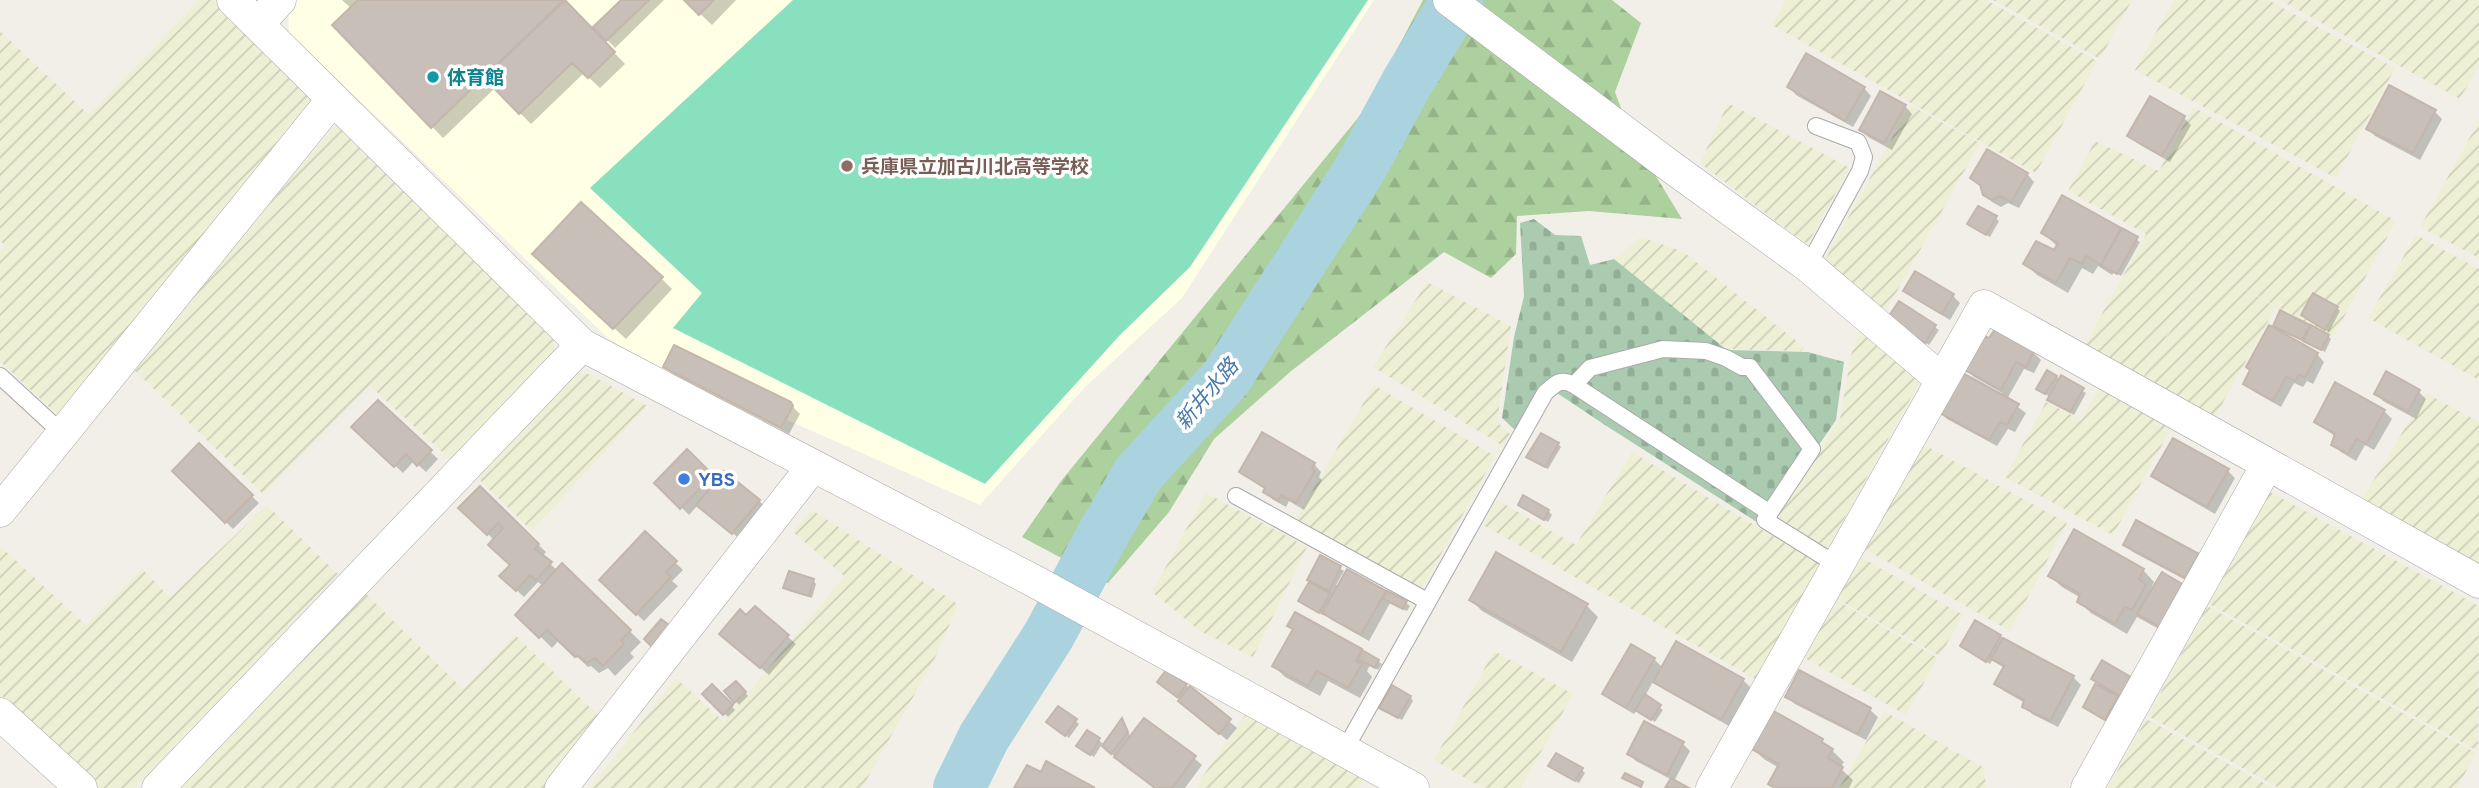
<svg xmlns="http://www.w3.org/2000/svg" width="2479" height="788" viewBox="0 0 2479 788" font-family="Overpass,'Noto Sans JP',sans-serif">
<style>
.education{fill:#ffffe5}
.farmland{fill:url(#farmland-furrows)}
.forest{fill:url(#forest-firs)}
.cemetery{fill:url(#cemetery-stones)}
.pitch{fill:#88e0be}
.shadow{fill:#0003}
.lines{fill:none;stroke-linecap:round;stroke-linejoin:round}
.river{stroke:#aad3df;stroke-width:52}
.building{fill:#c7bfb8;stroke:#c4b6ab;stroke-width:2}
.lane-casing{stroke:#a9a9a9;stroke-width:18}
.street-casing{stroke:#a9a9a9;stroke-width:33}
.lane{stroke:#fff;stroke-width:16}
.street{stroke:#fff;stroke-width:32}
.culture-dot{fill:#0f9aa8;stroke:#fff;stroke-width:2.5}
.education-dot{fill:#8d6e63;stroke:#fff;stroke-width:2.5}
.shop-dot{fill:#3f7fe0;stroke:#fff;stroke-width:2.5}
.labels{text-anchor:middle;stroke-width:7;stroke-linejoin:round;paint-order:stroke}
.culture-label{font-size:19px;font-weight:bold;fill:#0d838f;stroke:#fff;text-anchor:start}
.education-label{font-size:19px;font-weight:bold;fill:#785e54;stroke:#fff;text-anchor:start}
.shop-label{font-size:19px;font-weight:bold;fill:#366cbe;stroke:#fff;text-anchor:start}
.water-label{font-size:21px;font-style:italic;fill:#4a7aab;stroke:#fff}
</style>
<defs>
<pattern id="farmland-furrows" width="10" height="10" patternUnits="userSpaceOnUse" patternTransform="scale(1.75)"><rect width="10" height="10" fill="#eef0d5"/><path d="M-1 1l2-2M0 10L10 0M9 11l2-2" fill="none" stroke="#ccceb7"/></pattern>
<pattern id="forest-firs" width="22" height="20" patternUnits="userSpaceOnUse" patternTransform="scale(1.75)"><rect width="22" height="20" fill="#add19e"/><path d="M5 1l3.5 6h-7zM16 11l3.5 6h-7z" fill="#95b388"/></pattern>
<pattern id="cemetery-stones" width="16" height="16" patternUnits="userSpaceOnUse" patternTransform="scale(1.75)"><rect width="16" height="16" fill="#aacbaf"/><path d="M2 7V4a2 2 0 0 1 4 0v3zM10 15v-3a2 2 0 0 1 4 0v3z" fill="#92ae96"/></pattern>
</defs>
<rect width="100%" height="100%" fill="#f2efe9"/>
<path class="education" d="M296 0H1374L1182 298 1084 388 980 505 787 420 779 435 609 339 289 33 288 9Z"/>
<path class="farmland" d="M199 0H213L320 106 64 421 0 361V252L5 245 0 240V31L89 115Z
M1786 0H1986L2097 61 2036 173 1772 25Z
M1993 0H2132L2100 59Z
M2174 0H2268L2395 68 2336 178 2135 70Z
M2280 0H2479V65L2460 99Z
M1728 103 1850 168 1808 243 1803 242 1700 163Z
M1910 105 1980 143 1882 318 1824 275 1826 258Z
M2193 107 2396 221 2333 337 2225 278 2276 307 2211 424 2139 384 2208 268 2138 383 2081 352 2146 234 2068 191 2095 141 2159 171Z
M2479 121V258L2420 227Z
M337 122 554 330V353L450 459 370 386 263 494 133 369Z
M2416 235 2479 269V380L2368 318Z
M1640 237 1682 251 1804 347 1801 351 1728 349 1681 316 1616 263V258Z
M1427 282 1511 326 1497 422 1510 434 1503 446 1373 367Z
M1862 325 1923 376 1828 548 1773 518 1840 419 1851 355Z
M574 374H589L647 406 532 531 476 476Z
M2102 383 2174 423 2113 535 2005 477 2046 402 2081 420Z
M1374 385 1495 456 1423 587 1417 588 1295 520Z
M2426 393 2479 422V567L2361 501Z
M1919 442 2067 523 2010 631 1861 547Z
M1632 452 1823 566 1759 681 1483 525 1497 500 1576 545Z
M2270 492 2479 606 2478 751 2209 604Z
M1206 493 1307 547 1253 657 1200 631 1152 592Z
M267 505 338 574 135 788H96L0 694V546L86 625 142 569 170 597Z
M812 510 956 603 957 607 936 656 862 788H590L676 678 724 722 844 576 793 532Z
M1857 555 1963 615 1940 656 1833 597Z
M364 592 463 689 515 635 602 719 548 788H177Z
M1832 598 1938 658 1906 715 1799 655Z
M2207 606 2476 753 2457 788H2279L2148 716Z
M1494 651 1573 694 1521 788H1483L1434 760Z
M1884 711 1984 768 1986 788H1839Z
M1246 714 1364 780 1359 788H1199L1196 786Z
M2146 719 2273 788H2108Z"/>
<path class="forest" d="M1423 0H1612L1641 23 1615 92 1631 135 1682 219 1589 211 1517 216 1516 254 1491 278 1444 252 1290 372 1214 439 1169 512 1108 583 1022 537 1061 481 1366 108Z"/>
<path class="cemetery" d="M1534 219 1555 235 1581 236 1590 265 1614 259 1727 350 1808 352 1844 362 1836 420 1763 526 1605 425 1557 393 1546 384 1516 431 1502 418 1514 337 1524 296 1520 223Z"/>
<path class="pitch" d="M793 0H1368L1190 267 1119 336 985 484 673 328 702 293 590 188Z"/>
<path class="shadow" d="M342 0H564L625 64 600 88 584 73 531 124 495 88 443 138 335 25 352 9Z
M623 0H664L615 48 595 27Z
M686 0H736L712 25Z
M1789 87 1864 88 1871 96 1853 127 1796 95Z
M1905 106 1912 114 1892 150 1868 137 1861 129Z
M2435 112 2442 119 2420 160 2375 136 2368 128Z
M2184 118 2191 125 2170 162 2137 143 2129 136Z
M2027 174 2034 182 2019 208 2008 203 2001 207 1992 202 1984 194 1983 187 1972 178Z
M1995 218 1999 221 1990 237 1969 224Z
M2120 229 2140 242 2121 276 2114 272 2112 275 2098 266 2093 274 2082 268 2068 293 2037 275 2025 264 2055 253 2058 247 2043 233Z
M546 265 661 278 672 289 626 339Z
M1905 290 1953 296 1960 303 1950 320 1913 298Z
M1899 304 1939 330 1929 345 1893 322Z
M2337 308 2340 311 2329 332 2303 315Z
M2281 312 2328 336 2331 339 2325 352 2278 329 2275 325Z
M2033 352 2041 360 2034 373 2024 369 2007 399 2026 413 2015 432 2008 429 1997 446 1947 419 1940 412 2001 396 2002 393 1974 377 1967 370Z
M2317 354 2324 362 2313 384 2307 381 2303 387 2294 383 2281 407 2253 391 2245 383Z
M665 367 790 404 800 414 789 434 673 375Z
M2056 377 2086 393 2074 415 2052 403 2049 399 2050 397 2042 392Z
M2336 384 2384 411 2392 419 2374 450 2365 445 2356 461 2341 452 2333 444 2336 437 2316 422Z
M2419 392 2426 399 2416 419 2383 401 2376 393Z
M378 402 438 459 426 472 414 461 403 473 354 427Z
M1558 444 1561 447 1548 469 1532 460Z
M199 445 259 503 233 529 174 471Z
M687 451 717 482 759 501 767 508 741 540 698 505 689 515 657 483Z
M1314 464 1321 472 1319 477 1322 480 1304 510 1289 501 1286 507 1272 499 1265 491 1266 490 1241 472Z
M2228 471 2235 478 2215 514 2161 483 2153 476Z
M480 488 546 552 542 557 557 570 562 565 641 642 630 653 634 657 615 676 608 668 599 673 591 666 588 667 559 640 552 648 518 614 543 586 538 582 524 597 502 576 512 565 494 540 461 508Z
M1520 505 1548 511 1552 515 1548 522Z
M645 533 683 570 672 581 678 586 644 621 601 580Z
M2125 545 2198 555 2205 563 2193 584 2133 552Z
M1497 554 1587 606 1598 617 1572 662 1482 611 1471 600Z
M1321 557 1344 571 1336 585 1385 592 1406 603 1410 606 1407 611 1390 603 1369 641 1332 620 1324 613 1323 615 1304 604 1300 601Z
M2143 570 2154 582 2150 591 2152 592 2168 634 2137 617 2127 634 2091 613 2079 602 2081 598 2062 587 2050 576Z
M813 580 816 584 812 598 789 591 785 588Z
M755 608 796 644 769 675 728 641Z
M1295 614 1382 664 1378 670 1370 665 1367 671 1372 677 1360 698 1328 681 1320 696 1285 677 1274 666 1294 630 1289 626Z
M1975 622 2073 677 2081 685 2058 727 2032 714 2024 706 2025 703 2004 691 1997 683 2005 669 1993 659 1990 664 1962 646Z
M1654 659 1663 668 1743 680 1751 688 1729 726 1663 689 1654 680 1645 696 1663 710 1655 722 1637 710 1634 714 1612 701 1604 694Z
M1800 672 1870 710 1878 717 1866 740 1795 704 1787 697Z
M2133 681 2109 722 2088 710 2105 687Z
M736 683 748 696 739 705 727 691Z
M1162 685H1186L1237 728 1227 740Z
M712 686 735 710 728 717 705 694Z
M1410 697 1413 701 1402 720 1385 711Z
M1058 708 1079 724 1069 738 1051 725Z
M1122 721 1131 737 1194 758 1202 765 1185 788H1155L1123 765 1102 744 1094 757 1082 749 1087 732 1105 745Z
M1822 741 1844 762 1840 768 1853 780 1849 788H1775L1770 784 1779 768 1764 759 1752 748Z
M1682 743 1690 751 1674 781 1686 788H1667L1672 780 1636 761 1629 754Z
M1554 769 1582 770 1585 773 1579 783Z"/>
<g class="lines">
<path class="river" d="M959 788 984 737 1049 635 1102 536 1139 473 1226 378 1359 171 1408 81 1457 0"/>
</g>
<path class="building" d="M358 0H564L431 128 332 25Z
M565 0 615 52 588 78 572 63 519 114 484 78Z
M621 0H649L606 41 593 27Z
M684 0H714L699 15Z
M1806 53 1865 87 1845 121 1787 87Z
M2389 85 2436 110 2413 153 2366 129Z
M1880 91 1906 105 1884 143 1859 130Z
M2150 96 2185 116 2162 156 2127 136Z
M1987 149 2028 173 2011 202 2000 196 1992 200 1983 195 1980 185 1970 178Z
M2062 195 2121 228 2101 265 2086 256 2082 264 2070 258 2056 283 2023 264 2036 241 2054 250 2058 243 2041 233Z
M581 202 663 277 613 329 532 254Z
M1978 206 1997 216 1986 235 1967 224Z
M2122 228 2138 237 2117 274 2101 265Z
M1915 271 1954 294 1942 314 1903 291Z
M2313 293 2338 307 2325 330 2301 315Z
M1899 301 1936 325 1925 343 1887 319Z
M2280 310 2310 325 2302 340 2273 326Z
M2269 325 2318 353 2305 377 2299 375 2295 381 2286 377 2273 401 2243 384 2250 370 2246 367Z
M2311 325 2329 335 2321 350 2303 341Z
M1995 329 2034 351 2026 367 2016 362 2001 390 1965 370 1984 336 1989 338Z
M674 345 791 402 793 406 781 428 663 367Z
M1957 370 2019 404 2007 425 2000 422 1989 440 1938 412Z
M2047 370 2057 376 2045 394 2036 389Z
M2386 371 2420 390 2408 412 2374 394Z
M2061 375 2084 388 2070 412 2047 400Z
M2335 382 2385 410 2366 444 2357 439 2348 454 2331 445 2335 434 2314 422Z
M378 400 432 450 417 466 406 454 394 467 351 427Z
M1262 432 1315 463 1312 469 1315 471 1296 503 1281 495 1278 501 1263 492 1265 488 1239 472Z
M1541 433 1559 443 1545 467 1526 457Z
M2173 438 2229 469 2207 507 2151 476Z
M199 443 253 495 225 523 172 471Z
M687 449 713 475 680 509 654 483Z
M724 471 760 500 732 534 696 505Z
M480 486 539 544 535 549 552 562 536 581 530 575 516 591 499 576 510 565 488 545 503 528 498 523 487 535 458 508Z
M1523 495 1549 510 1544 520 1518 505Z
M2136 520 2199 554 2185 578 2123 545Z
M2074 529 2144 569 2139 579 2146 585 2132 610 2125 607 2115 624 2077 602 2080 594 2048 576Z
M645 531 677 561 666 572 671 577 636 615 599 580Z
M1496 552 1588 604 1561 652 1469 600Z
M1320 555 1341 566 1329 591 1307 580Z
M562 563 631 630 621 640 624 644 603 666 595 658 587 663 578 656 575 657 547 630 539 638 515 615Z
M1347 569 1386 591 1361 635 1322 613Z
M789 571 814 579 809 596 783 588Z
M2162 572 2184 585 2160 627 2137 614Z
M1309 582 1330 593 1319 613 1298 601Z
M1387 591 1407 601 1403 609 1383 599Z
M755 606 789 635 760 668 719 634 740 609 746 615Z
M1295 612 1362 649 1356 661 1362 664 1348 688 1317 671 1308 686 1272 666 1293 629 1287 626Z
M661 619 672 627 654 649 644 639Z
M1975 620 2001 635 1986 662 1960 646Z
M2003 638 2074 676 2050 721 2022 707 2024 700 1994 684 2004 666 1991 659Z
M1676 641 1744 679 1721 720 1653 682Z
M1631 644 1655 658 1626 708 1602 694Z
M1362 650 1379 660 1375 668 1358 659Z
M2102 660 2131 677 2120 696 2091 679Z
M1167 669 1187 684 1177 697 1157 682Z
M1799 670 1871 708 1858 734 1785 697Z
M736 681 746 692 734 703 724 691Z
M712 684 733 705 723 715 702 694Z
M2095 684 2118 696 2105 720 2083 707Z
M1392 685 1411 696 1398 718 1379 708Z
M1190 686 1231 719 1219 734 1178 701Z
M1645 694 1661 705 1651 720 1635 710Z
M1058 706 1077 719 1065 736 1046 722Z
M1772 710 1823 739 1822 742 1833 749 1828 758 1843 767 1832 788H1775L1768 784 1779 764 1750 748Z
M1122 718 1128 732 1111 754 1102 746Z
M1144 718 1196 756 1172 788H1155L1114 757Z
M1644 721 1684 742 1667 775 1627 754Z
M1087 730 1100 738 1090 755 1076 746Z
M1556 753 1583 768 1575 781 1548 766Z
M1046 761 1095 788H1014L1027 765 1041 772Z
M1625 773 1643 782 1641 787 1622 778Z
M1671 778 1689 788H1665Z"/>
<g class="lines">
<defs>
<path id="lane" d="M1808 266 1860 171 1864 157 1858 142 1816 126
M0 376 62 433
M1574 385 1590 368 1663 349 1706 351 1726 358 1742 367H1750L1812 449 1765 520 1837 565
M1236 496 1427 601
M1344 751 1545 393C1556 383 1560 378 1574 385L1770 513"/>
<path id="street" d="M233 0 582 345 1034 581 1413 788
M1449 0 1670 166 1808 266 1942 380
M258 24 280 0
M0 511 333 99
M0 714 81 788
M158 788 582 345
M561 788 813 466
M1712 788 1984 306 2479 582
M2087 788 2267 465"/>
</defs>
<use href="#lane" class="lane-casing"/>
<use href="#street" class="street-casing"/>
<use href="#lane" class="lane"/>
<use href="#street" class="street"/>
</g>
<circle class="culture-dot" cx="433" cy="77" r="7"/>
<circle class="education-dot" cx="847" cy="166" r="7"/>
<circle class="shop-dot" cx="684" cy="479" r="7"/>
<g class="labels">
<g class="culture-label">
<text x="447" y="84">体育館</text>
</g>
<g class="education-label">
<text x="861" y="173">兵庫県立加古川北高等学校</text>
</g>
<g class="shop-label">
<text x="698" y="486">YBS</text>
</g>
<g class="water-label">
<text transform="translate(1207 394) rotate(-50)" y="7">新井水路</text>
</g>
</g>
</svg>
